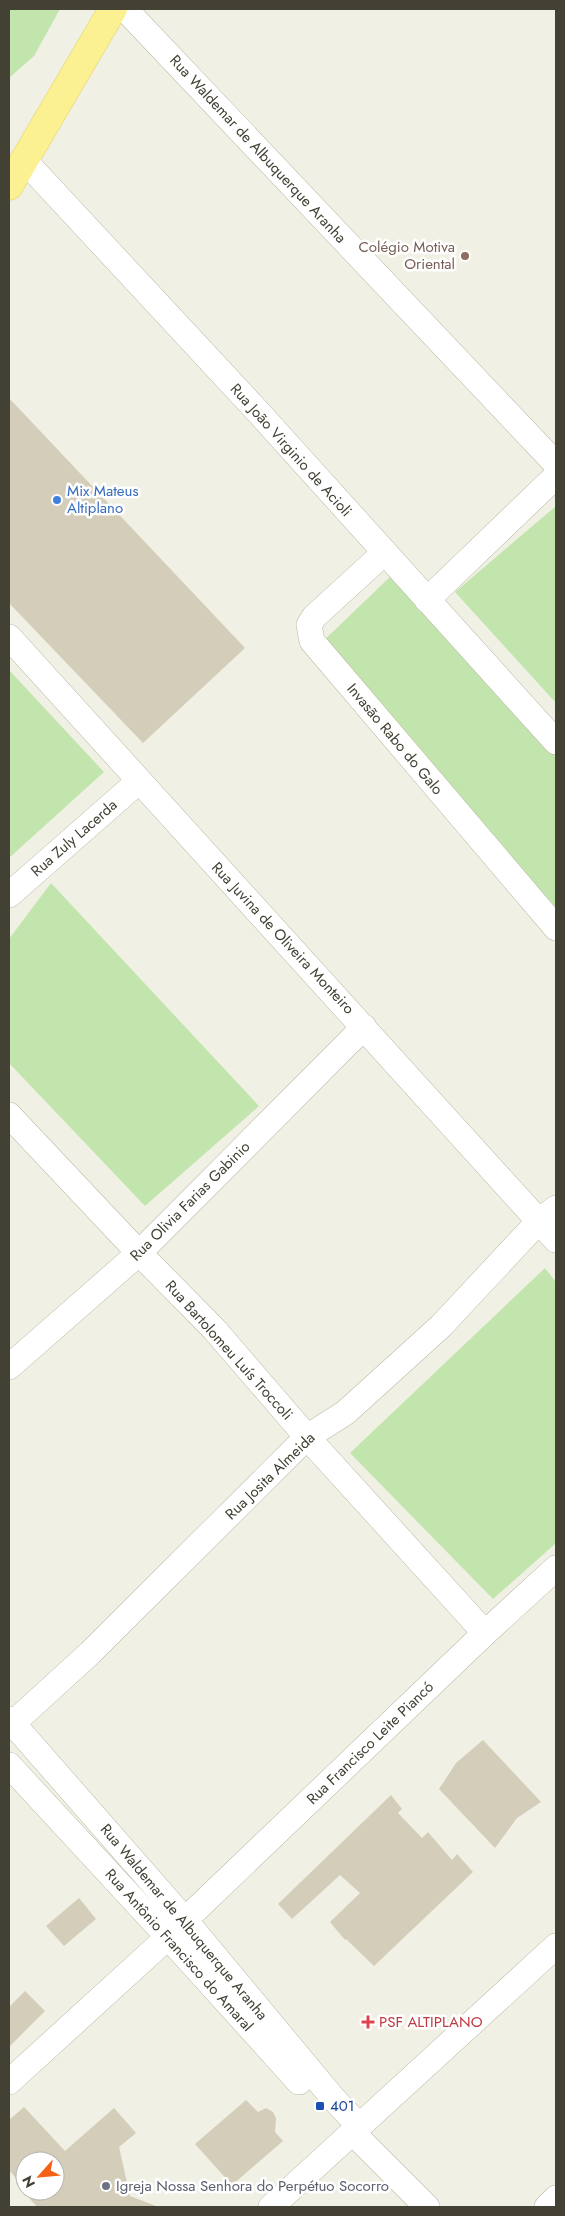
<svg xmlns="http://www.w3.org/2000/svg" width="565" height="2216" viewBox="0 0 565 2216" font-family="Jost,sans-serif">
<style>
.green{fill:#c2e5ad}
.building{fill:#d3cdb9}
.lines{fill:none;stroke-linecap:round;stroke-linejoin:round}
.minor-casing{stroke:#bdb9a7;stroke-width:26}
.major-casing{stroke:#e0d163;stroke-width:29}
.minor{stroke:#fff;stroke-width:25}
.major{stroke:#fcf192;stroke-width:28}
.education-dot{fill:#8d6e63;stroke:#fff;stroke-width:2}
.shop-dot{fill:#3f7fe0;stroke:#fff;stroke-width:2}
.health-dot{fill:#e0444e;stroke:#fff;stroke-width:2}
.transit-dot{fill:#1a4fb4;stroke:#fff;stroke-width:2}
.worship-dot{fill:#6b7280;stroke:#fff;stroke-width:2}
.labels{text-anchor:middle;stroke-width:5;stroke-linejoin:round;paint-order:stroke}
.street-label{font-size:15px;fill:#434034;stroke:#fff}
.education-label{font-size:15px;fill:#785e54;stroke:#fff;text-anchor:end}
.shop-label{font-size:15px;fill:#366cbe;stroke:#fff;text-anchor:start}
.health-label{font-size:15px;fill:#be3a42;stroke:#fff;text-anchor:start}
.transit-label{font-size:15px;fill:#164399;stroke:#fff;text-anchor:start}
.worship-label{font-size:15px;fill:#5b616d;stroke:#fff;text-anchor:start}
</style>
<rect width="100%" height="100%" fill="#f1f0e4"/>
<path class="green" d="M9 9H60L34 56 9 78Z
M556 506V703L455 592Z
M393 574 556 750V911L318 646Z
M9 670 104 772 9 858Z
M51 883 259 1106 145 1206 9 1063V939Z
M545 1268 556 1282V1543L493 1599 350 1453Z"/>
<path class="building" d="M9 398 245 648 143 743 9 603Z
M483 1740 541 1802 517 1818 495 1848 439 1789 456 1763Z
M391 1795 402 1809 398 1813 422 1838 428 1832 452 1860 457 1854 473 1872 374 1966 346 1939 345 1940 330 1922 360 1893 340 1875 292 1919 278 1904Z
M79 1898 96 1919 64 1946 46 1926Z
M25 1991 45 2011 9 2047V2007Z
M246 2100 258 2112 266 2108 273 2112 276 2118 275 2132 283 2141 232 2185 195 2144Z
M24 2107 65 2151 114 2108 136 2133 119 2147 130 2196 156 2206V2207H37L23 2191H55V2161H25V2189L9 2170V2120Z"/>
<g class="lines">
<defs>
<path id="minor" d="M125 9 556 464
M24 160 260 414 556 742
M384 553 314 617 309 625 312 641 556 928
M427 600 556 476
M9 637 556 1240
M9 895 139 781
M9 1115 139 1253 214 1329 307 1437 485 1633
M9 1367 139 1253 364 1027
M9 1719 185 1920 332 2097 359 2126
M9 1727 90 1653 307 1437 345 1413 441 1326 539 1221 556 1208
M9 1765 168 1937 299 2082
M185 1920 485 1633 556 1568
M9 2082 168 1937
M352 2132 427 2207
M271 2207 556 1946
M547 2207 556 2198"/>
<path id="major" d="M9 186 113 9"/>
</defs>
<use href="#minor" class="minor-casing"/>
<use href="#major" class="major-casing"/>
<use href="#minor" class="minor"/>
<use href="#major" class="major"/>
</g>
<circle class="education-dot" cx="465" cy="256" r="5"/>
<circle class="shop-dot" cx="57" cy="500" r="5"/>
<path class="health-dot" d="M365.5 2014.5h5v5h5v5h-5v5h-5v-5h-5v-5h5z"/>
<rect class="transit-dot" x="315" y="2101" width="10" height="10" rx="2.5"/>
<circle class="worship-dot" cx="106" cy="2186" r="5"/>
<g class="labels">
<g class="street-label">
<text transform="translate(258 149) rotate(47)" y="5">Rua Waldemar de Albuquerque Aranha</text>
<text transform="translate(291 450) rotate(48)" y="5">Rua João Virginio de Acioli</text>
<text transform="translate(395 739) rotate(50)" y="5">Invasão Rabo do Galo</text>
<text transform="translate(74 838) rotate(-41)" y="5">Rua Zuly Lacerda</text>
<text transform="translate(283 938) rotate(47)" y="5">Rua Juvina de Oliveira Monteiro</text>
<text transform="translate(190 1201) rotate(-45)" y="5">Rua Olivia Farias Gabinio</text>
<text transform="translate(229 1350) rotate(48)" y="5">Rua Bartolomeu Luís Troccoli</text>
<text transform="translate(270 1476) rotate(-44)" y="5">Rua Josita Almeida</text>
<text transform="translate(370 1743) rotate(-44)" y="5">Rua Francisco Leite Piancó</text>
<text transform="translate(184 1922) rotate(50)" y="5">Rua Waldemar de Albuquerque Aranha</text>
<text transform="translate(179 1950) rotate(48)" y="5">Rua Antônio Francisco do Amaral</text>
</g>
<g class="education-label">
<text x="455" y="252">Colégio Motiva<tspan x="455" dy="17">Oriental</tspan></text>
</g>
<g class="shop-label">
<text x="67" y="496">Mix Mateus<tspan x="67" dy="17">Altiplano</tspan></text>
</g>
<g class="health-label">
<text x="379" y="2027">PSF ALTIPLANO</text>
</g>
<g class="transit-label">
<text x="330" y="2111">401</text>
</g>
<g class="worship-label">
<text x="116" y="2191">Igreja Nossa Senhora do Perpétuo Socorro</text>
</g>
</g>
<rect width="565" height="2216" fill="none" stroke="#434034" stroke-width="20"/>
<g transform="translate(40 2176) rotate(243)"><circle r="24" fill="#ffffff" stroke="#b4b3ae"/>
<path d="M0-4L9 19L0 12L-9 19Z" fill="#f56117"/>
<text y="-8" font-size="14" font-weight="bold" text-anchor="middle" fill="#434034">N</text>
</g>
</svg>
